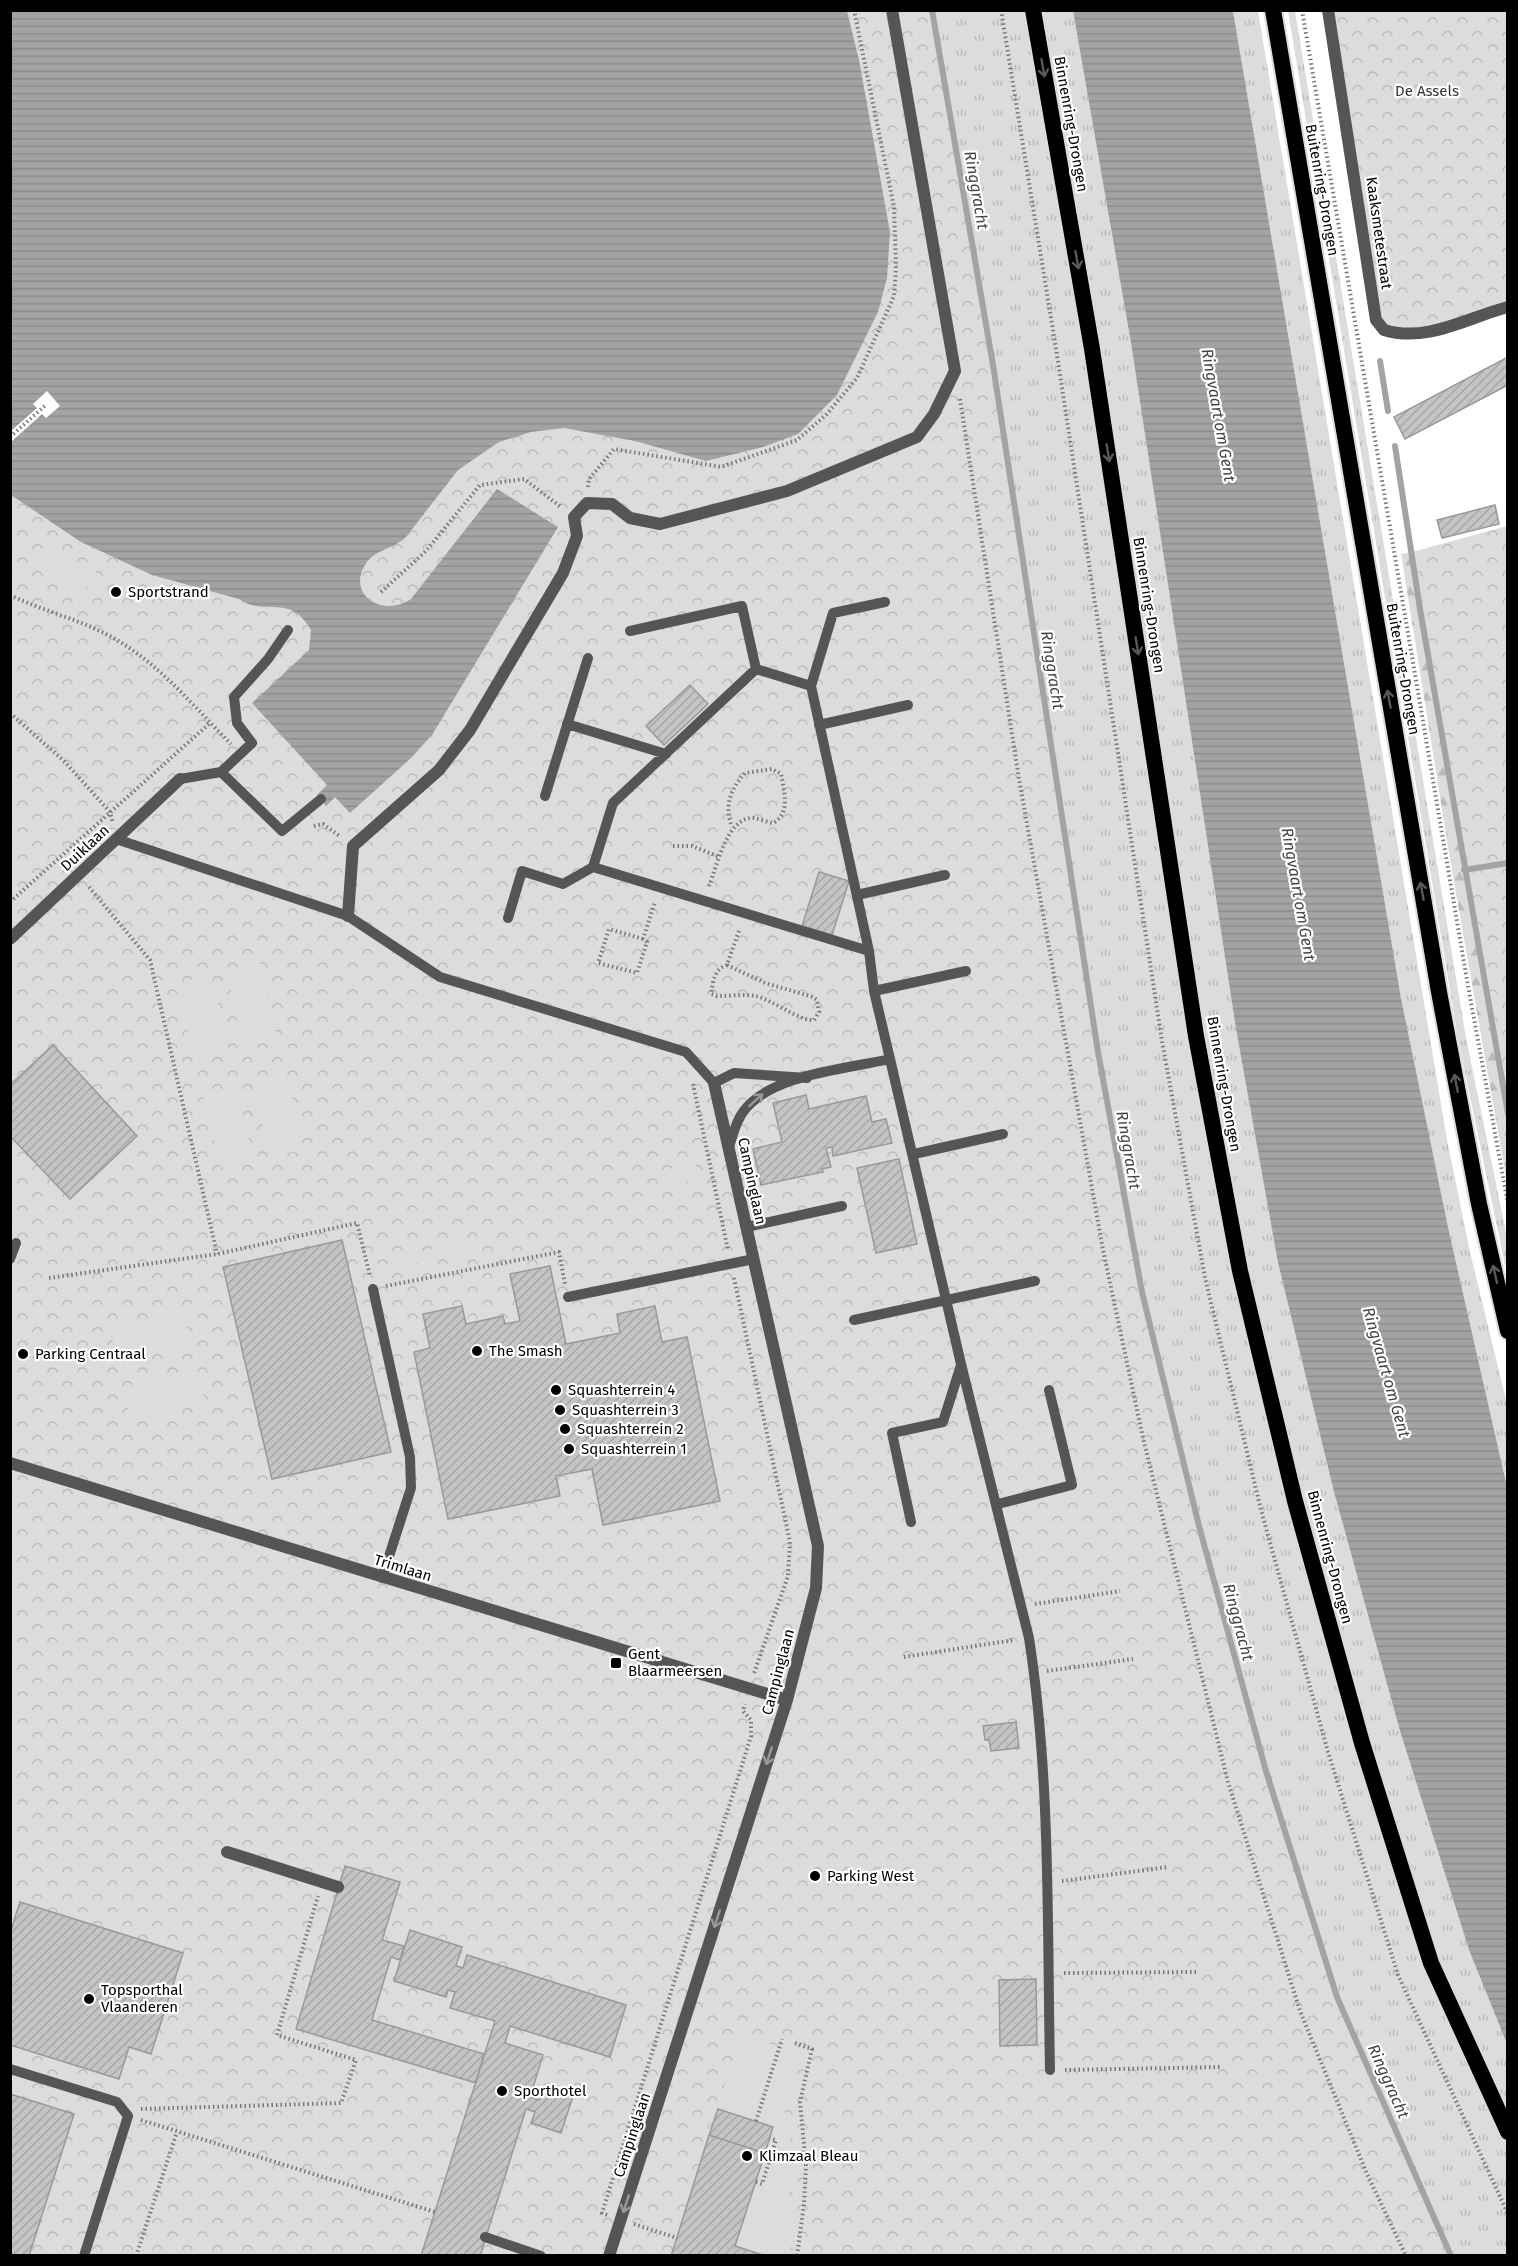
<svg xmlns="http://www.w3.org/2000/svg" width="1518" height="2266" viewBox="0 0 1518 2266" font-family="'Fira Sans',sans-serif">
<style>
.grass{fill:url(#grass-tufts)}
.forest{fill:url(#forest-firs)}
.park{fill:url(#park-crowns)}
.garden{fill:#dcdcdc}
.water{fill:url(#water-rules)}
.pier{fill:#fff}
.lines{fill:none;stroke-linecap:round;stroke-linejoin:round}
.stream{stroke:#a3a3a3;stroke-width:6}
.building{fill:url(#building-hatch);stroke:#999;stroke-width:1.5}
.trunk-casing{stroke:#dbdbdb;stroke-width:20}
.path{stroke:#777;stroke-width:4;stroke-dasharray:1.5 3;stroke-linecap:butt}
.service{stroke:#555;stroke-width:10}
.pedestrian{stroke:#555;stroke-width:12}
.minor{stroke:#555;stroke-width:12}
.trunk{stroke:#000;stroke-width:16}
.oneway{stroke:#595959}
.oneway2{stroke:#999}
.poi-dot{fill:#000;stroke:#fff;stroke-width:2}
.labels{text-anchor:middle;stroke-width:4.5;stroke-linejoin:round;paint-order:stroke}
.park-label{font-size:15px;fill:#333;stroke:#fff}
.street-label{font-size:15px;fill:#000;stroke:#fff}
.poi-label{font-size:15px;fill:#000;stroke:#fff;text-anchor:start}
.water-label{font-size:16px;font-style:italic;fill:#444;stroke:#fff}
</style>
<defs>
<pattern id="grass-tufts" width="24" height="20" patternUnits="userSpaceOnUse" patternTransform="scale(1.5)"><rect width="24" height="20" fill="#dcdcdc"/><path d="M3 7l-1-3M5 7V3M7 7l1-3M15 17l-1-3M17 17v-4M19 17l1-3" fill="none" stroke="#bbb"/></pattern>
<pattern id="forest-firs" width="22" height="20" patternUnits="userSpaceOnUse" patternTransform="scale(1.5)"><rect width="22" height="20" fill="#dcdcdc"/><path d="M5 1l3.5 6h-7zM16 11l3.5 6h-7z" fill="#bbb"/></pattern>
<pattern id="park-crowns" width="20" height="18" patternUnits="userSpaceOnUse" patternTransform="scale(1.5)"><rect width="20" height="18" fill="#dcdcdc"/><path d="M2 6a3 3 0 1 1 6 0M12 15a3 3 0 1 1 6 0" fill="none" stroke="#bbb"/></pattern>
<pattern id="water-rules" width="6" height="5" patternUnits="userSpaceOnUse" patternTransform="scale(1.5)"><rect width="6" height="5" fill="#a3a3a3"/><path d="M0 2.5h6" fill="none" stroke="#8b8b8b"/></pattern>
<pattern id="building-hatch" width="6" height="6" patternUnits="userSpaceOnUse" patternTransform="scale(1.5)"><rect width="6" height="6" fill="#c4c4c4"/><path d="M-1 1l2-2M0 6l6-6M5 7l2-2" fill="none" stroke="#a7a7a7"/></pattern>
</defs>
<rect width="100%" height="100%" fill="#fff"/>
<path class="grass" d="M932 11H1073L1131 343 1236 1029 1278 1263 1334 1492 1400 1731 1469 1950 1507 2044V2255H1451L1337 1997 1266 1771 1199 1526 1142 1292 1098 1052 993 365Z
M1233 11H1258L1447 1140 1470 1252 1507 1404V1487L1448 1227 1401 998Z
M1288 11H1295L1466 1038 1507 1237V1275L1458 1039Z"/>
<path class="forest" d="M1412 552 1507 1088V1183L1450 859 1401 554Z"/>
<path class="park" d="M11 11H932L993 365 1098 1052 1142 1292 1199 1526 1266 1771 1337 1997 1451 2255 11 2256Z
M1332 11H1507V307L1442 329 1384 330Z
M1507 526H1508L1507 1088 1412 552Z"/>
<path class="garden" d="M49 544 96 572 82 596 35 568Z
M260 963 277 1037 243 1045 226 971Z
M211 975 228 1048 194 1056 177 983Z
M287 1076 304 1149 270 1157 253 1084Z
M237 1087 253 1160 220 1167 203 1094Z
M695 1163 699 1178 668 1185 664 1171Z
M466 1241 468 1251 396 1268 393 1258Z
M183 1310 191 1345 117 1361 110 1326Z
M197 1370 205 1403 131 1420 123 1387Z
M741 2034 803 2054 782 2119 791 2141 794 2170 787 2201 798 2204 790 2255 671 2256Z"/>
<path class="water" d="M11 11H847L859 60 890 232 887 278 878 312 837 395 798 434 763 447 706 461 635 441 564 428 531 432 499 442 458 470 406 537C393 550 374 549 365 565 347 595 382 618 411 599L497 489 558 527 432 735 411 758 350 813 335 797 326 806 317 795 327 785 252 703 309 650 311 630C289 592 267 618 239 599L152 575 81 542 11 495Z
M1073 11H1233L1401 998 1448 1227 1507 1487V2044L1469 1950 1400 1731 1334 1492 1278 1263 1236 1029 1131 343Z"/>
<path class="pier" d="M47 391 60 406 46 418 42 414 11 442V431L37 408 33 404Z"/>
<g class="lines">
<path class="stream" d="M932 10 993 365 1098 1052 1142 1292 1199 1526 1266 1771 1337 1997 1451 2256
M1380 361 1388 411
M1395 446 1420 609 1508 1114
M1464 870 1508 863"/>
</g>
<path class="building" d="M1508 357V385L1405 439 1394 417Z
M1495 505 1499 524 1442 538 1437 520Z
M690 685 708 704 664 745 646 726Z
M819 872 849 881 832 935 802 926Z
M53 1045 137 1136 70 1199 10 1136V1085Z
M806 1095 809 1109 866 1096 872 1122 886 1119 892 1143 833 1156 832 1147 826 1148 831 1167 822 1169 823 1172 761 1185 753 1149 782 1142 773 1103Z
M899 1159 917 1244 876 1253 857 1168Z
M342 1240 391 1452 272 1479 223 1267Z
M550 1266 566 1344 620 1333 617 1314 655 1306 662 1342 687 1337 720 1501 603 1525 592 1469 556 1476 560 1496 448 1519 414 1352 430 1348 423 1314 462 1306 466 1324 503 1316 505 1324 520 1321 510 1274Z
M1016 1722 1019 1748 991 1751 989 1740H985L983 1726Z
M345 1866 400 1882 382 1940 404 1946 400 1960 391 1957 372 2020 484 2054 476 2083 296 2029Z
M20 1902 183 1953 151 2054 129 2047 119 2079 10 2045V1933Z
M410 1930 462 1947 456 1966 463 1968 467 1955 626 2005 610 2057 510 2026 505 2043 543 2055 530 2097 539 2100 544 2087 573 2096 561 2133 531 2123 535 2112 526 2109 480 2256H421L495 2021 450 2008 455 1992 448 1990 446 1997 394 1981Z
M1036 1979 1037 2045 1000 2046 999 1980Z
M10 2094 74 2114 29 2256H10Z
M718 2109 773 2127 765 2153 709 2135Z
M709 2135 765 2153 735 2246 766 2256H671Z"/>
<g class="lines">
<defs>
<path id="trunk" d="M1033 10 1092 349 1196 1036 1240 1271 1295 1501 1362 1743 1431 1963 1508 2132
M1273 10 1439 992 1479 1204 1508 1331"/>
</defs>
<use href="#trunk" class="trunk-casing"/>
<path class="path" d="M1001 10 1057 355 1162 1041 1205 1278 1261 1510 1328 1752 1398 1975 1508 2214
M1302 10 1468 986 1508 1204
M960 399 1019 779 1103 1250 1143 1438 1228 1782 1300 2011 1367 2174 1406 2256
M10 437 47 404
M588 487 589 479 614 449 721 467 797 440 826 415 857 378 894 296 896 268 894 207 854 10
M381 592 426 551 480 485 524 479 561 507
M10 595C41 610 74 618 104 633 156 659 191 704 231 744
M10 713 64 761 110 812 113 823
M314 826 323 824 341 837
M673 846H692L720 857
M709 886C717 866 727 816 754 818 760 819 767 822 773 823 791 814 784 790 781 774L772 769 745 773C730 790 724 806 732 827
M89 887 150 960 217 1254
M10 902 210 723
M643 939 609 929 598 963 637 973 647 942 643 939 655 902
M727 965 765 983 813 997 817 1000 819 1012 814 1020C799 1021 773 1000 756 996 744 994 729 996 717 996L711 994C713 982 714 969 727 965L740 928
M693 1084 728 1250
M49 1278 217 1254 357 1223 370 1276
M734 1278 790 1542 788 1576 754 1673
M386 1286 559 1252 565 1284
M1035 1604 1120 1591
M904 1657 1014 1640
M1047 1671 1133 1659
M1062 1881 1168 1867
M1064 1973 1197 1972
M795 2043 812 2049 800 2102 806 2166 804 2204 797 2256
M1065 2070 1221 2067
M141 2109 341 2103 356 2060 277 2035 318 1896
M141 2120 435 2212
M756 2121 782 2039
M756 2182 762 2184 776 2140 770 2138
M607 2215 602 2213 751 1736V1720L743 1711 745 1704
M634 2224 677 2238
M136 2256 177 2132"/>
<path class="service" d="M630 631 742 606 756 669
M811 686 756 669 613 803 593 867 869 951
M567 724 666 754
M819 725 908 705
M221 772 252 743 237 723 234 697 268 659 288 630
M180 779 221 772 282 831 321 799
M545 796 588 658
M116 839 348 916 440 977 686 1052 714 1083 734 1073 807 1078
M857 895 945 875
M508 918 522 871 563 884 593 867
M874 991 966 971
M890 1059 961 1364 1029 1638C1051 1780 1047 1927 1050 2070
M729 1147C733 1135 735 1123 743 1112 770 1074 847 1069 890 1059L874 991 869 951 811 686 833 613 885 602
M914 1154 1003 1134
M747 1227 842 1206
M10 1259 16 1243
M373 1289 410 1457 411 1488 382 1578
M568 1297 754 1259
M854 1320 1035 1281
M998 1504 1072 1485 1049 1390
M911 1522 892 1433 943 1422 961 1365
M10 2069 117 2102 128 2116 84 2256
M485 2237 541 2256"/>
<path class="pedestrian" d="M348 916 353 846 439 770 470 730 563 573 577 536 574 517 587 503 612 504 630 518 660 524 787 491 917 437 934 414 955 371 892 10
M227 1852 338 1887"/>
<path class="minor" d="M1328 10 1376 320 1384 330C1427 343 1466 318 1508 307
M10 939 180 779
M10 1463 787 1700
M609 2256 787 1700 816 1588 818 1546 714 1083"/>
<use href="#trunk" class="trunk"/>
</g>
<defs><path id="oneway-shaft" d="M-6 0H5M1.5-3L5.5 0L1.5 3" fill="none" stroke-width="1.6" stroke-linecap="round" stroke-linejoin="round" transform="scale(1.5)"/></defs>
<g class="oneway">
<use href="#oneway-shaft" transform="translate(1043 68) rotate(80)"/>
<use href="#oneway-shaft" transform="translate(1077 260) rotate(80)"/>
<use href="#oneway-shaft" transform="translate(1108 453) rotate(81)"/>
<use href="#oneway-shaft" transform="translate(1137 646) rotate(81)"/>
<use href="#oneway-shaft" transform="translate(1389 699) rotate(-100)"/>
<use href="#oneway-shaft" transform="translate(1422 891) rotate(-100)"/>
<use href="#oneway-shaft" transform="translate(1456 1083) rotate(-101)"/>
<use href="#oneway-shaft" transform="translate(1495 1274) rotate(-103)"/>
</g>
<g class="oneway2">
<use href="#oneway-shaft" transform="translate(756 1100) rotate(-42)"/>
<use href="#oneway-shaft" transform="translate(769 1756) rotate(108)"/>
<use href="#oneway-shaft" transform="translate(717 1919) rotate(108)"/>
<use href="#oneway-shaft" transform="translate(626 2204) rotate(108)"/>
</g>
<g class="poi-dot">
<circle cx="116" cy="592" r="6"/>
<circle cx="477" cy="1351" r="6"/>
<circle cx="23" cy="1354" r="6"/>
<circle cx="556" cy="1390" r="6"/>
<circle cx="560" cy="1410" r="6"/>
<circle cx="565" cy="1429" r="6"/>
<circle cx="569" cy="1449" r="6"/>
<rect x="610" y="1657" width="12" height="12" rx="3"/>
<circle cx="815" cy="1876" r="6"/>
<circle cx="89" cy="1999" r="6"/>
<circle cx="502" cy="2091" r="6"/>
<circle cx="747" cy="2156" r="6"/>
</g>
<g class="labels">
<g class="park-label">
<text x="1427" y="96">De Assels</text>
</g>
<g class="street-label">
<text transform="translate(1071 124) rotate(80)" y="5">Binnenring-Drongen</text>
<text transform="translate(1322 190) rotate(80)" y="5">Buitenring-Drongen</text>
<text transform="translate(1379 233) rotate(82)" y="5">Kaaksmetestraat</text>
<text transform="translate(1149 605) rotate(81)" y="5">Binnenring-Drongen</text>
<text transform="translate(1403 669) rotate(80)" y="5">Buitenring-Drongen</text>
<text transform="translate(85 848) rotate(-43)" y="5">Duiklaan</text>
<text transform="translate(1224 1084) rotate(80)" y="5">Binnenring-Drongen</text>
<text transform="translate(752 1181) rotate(78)" y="5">Campinglaan</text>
<text transform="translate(1330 1557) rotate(75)" y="5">Binnenring-Drongen</text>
<text transform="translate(403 1568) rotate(17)" y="5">Trimlaan</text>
<text transform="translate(778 1672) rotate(-75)" y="5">Campinglaan</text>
<text transform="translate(632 2135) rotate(-72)" y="5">Campinglaan</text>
</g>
<g class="poi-label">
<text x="128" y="597">Sportstrand</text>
<text x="489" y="1356">The Smash</text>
<text x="35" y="1359">Parking Centraal</text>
<text x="568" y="1395">Squashterrein 4</text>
<text x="572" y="1415">Squashterrein 3</text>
<text x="577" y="1434">Squashterrein 2</text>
<text x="581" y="1454">Squashterrein 1</text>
<text x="628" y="1659">Gent<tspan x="628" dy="17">Blaarmeersen</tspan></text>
<text x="827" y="1881">Parking West</text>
<text x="101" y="1995">Topsporthal<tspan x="101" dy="17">Vlaanderen</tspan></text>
<text x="514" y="2096">Sporthotel</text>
<text x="759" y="2161">Klimzaal Bleau</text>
</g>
<g class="water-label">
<text transform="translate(977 190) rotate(80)" y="6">Ringgracht</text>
<text transform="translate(1219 415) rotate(80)" y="6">Ringvaart om Gent</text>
<text transform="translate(1053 670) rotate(81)" y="6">Ringgracht</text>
<text transform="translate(1299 894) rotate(80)" y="6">Ringvaart om Gent</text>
<text transform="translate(1129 1150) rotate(80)" y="6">Ringgracht</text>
<text transform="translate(1387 1372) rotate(74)" y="6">Ringvaart om Gent</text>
<text transform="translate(1239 1622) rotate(75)" y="6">Ringgracht</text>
<text transform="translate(1389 2081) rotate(66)" y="6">Ringgracht</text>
</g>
</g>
<rect width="1518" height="2266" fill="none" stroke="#000000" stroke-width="24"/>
</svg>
